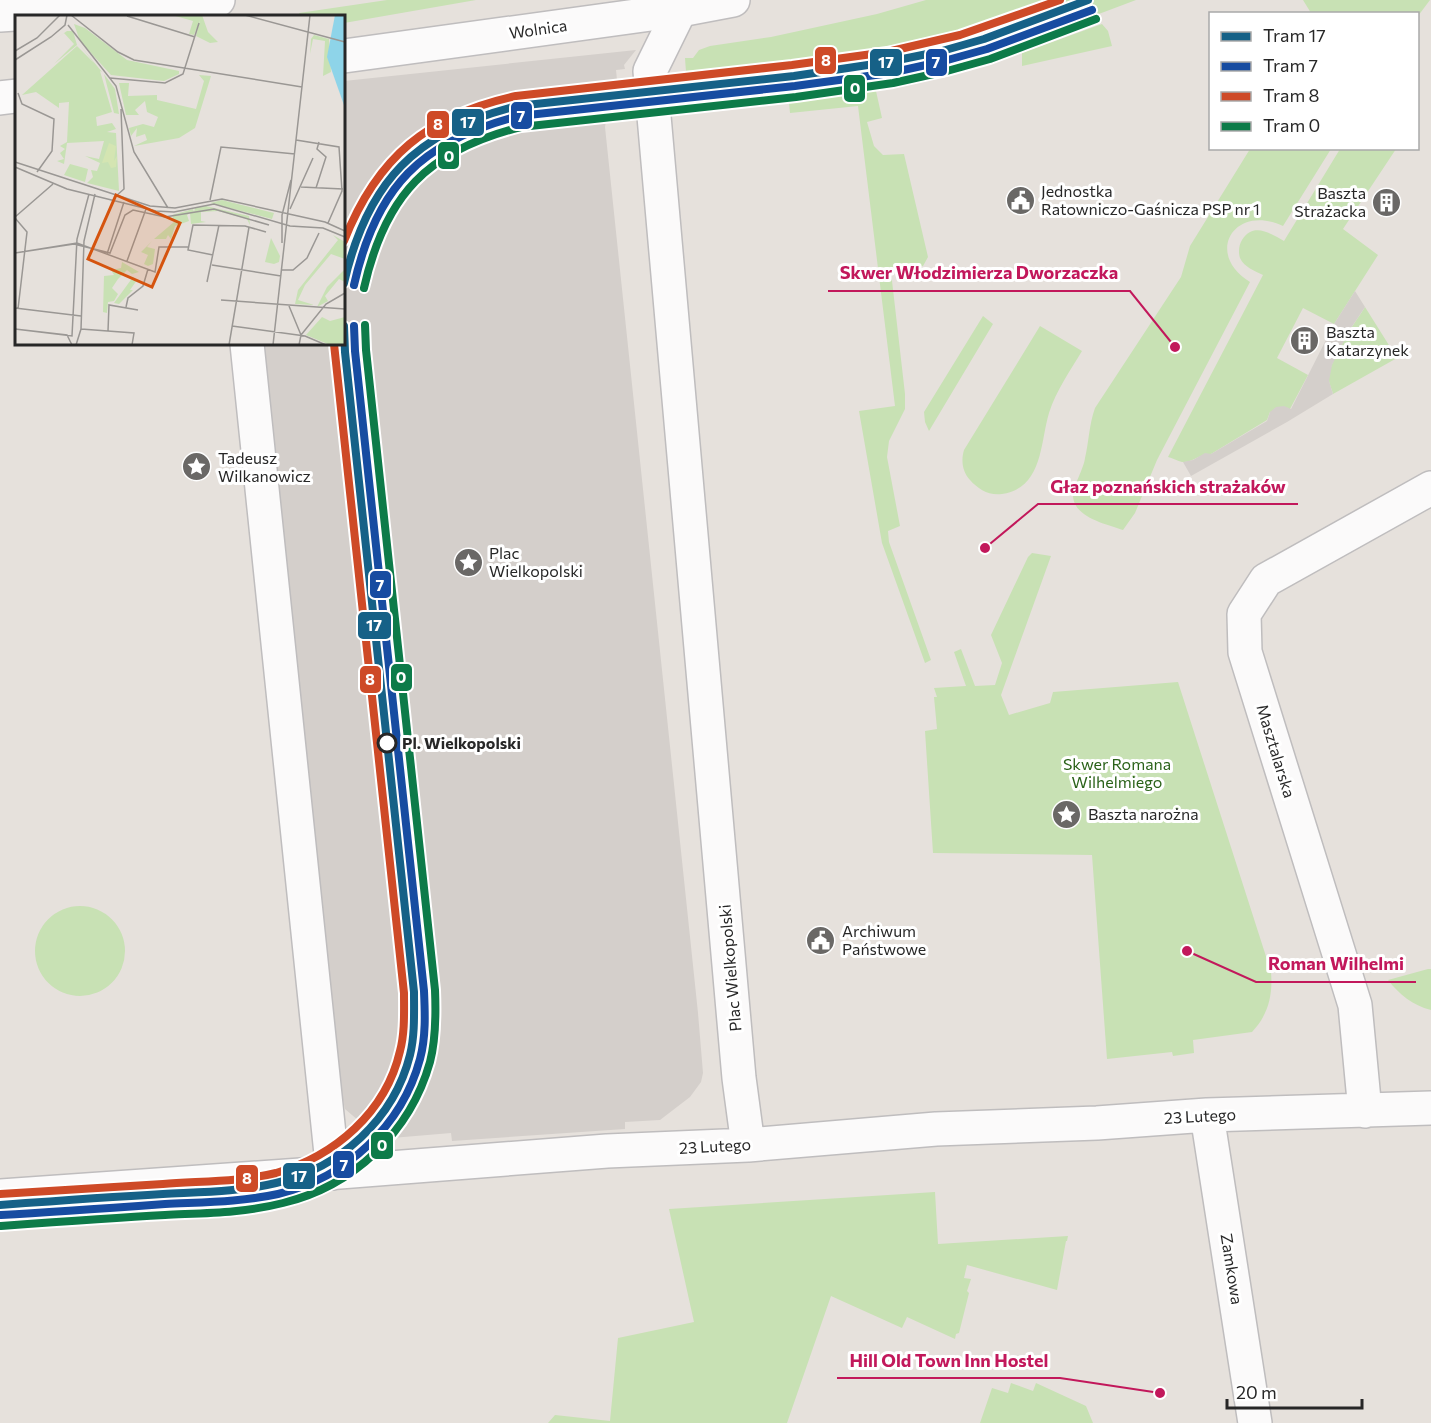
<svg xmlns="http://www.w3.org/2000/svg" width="1431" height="1423" viewBox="0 0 1431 1423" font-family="Commissioner,sans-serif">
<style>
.green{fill:#c8e1b4}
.plaza{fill:#d4cfcb}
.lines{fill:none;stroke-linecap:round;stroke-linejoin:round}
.street-casing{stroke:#bfbdbe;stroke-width:36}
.secondary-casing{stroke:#bfbdbe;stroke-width:36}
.street{stroke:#fbfafa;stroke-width:33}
.secondary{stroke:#fbfafa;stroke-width:33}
.tram-1-casing{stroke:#fff;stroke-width:12}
.tram-2-casing{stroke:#fff;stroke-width:12}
.tram-3-casing{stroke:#fff;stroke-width:12}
.tram-4-casing{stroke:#fff;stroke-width:12}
.tram-1{stroke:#166187;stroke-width:8}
.tram-2{stroke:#174ca1;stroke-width:8}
.tram-3{stroke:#ce4a27;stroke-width:8}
.tram-4{stroke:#0d7b49;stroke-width:8}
.stop-dot{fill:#fff;stroke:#272727;stroke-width:3}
.labels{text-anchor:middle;stroke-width:6;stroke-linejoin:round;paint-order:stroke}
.street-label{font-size:16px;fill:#272727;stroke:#fff}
.poi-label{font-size:16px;fill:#272727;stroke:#fff;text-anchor:start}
.stop-label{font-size:16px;font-weight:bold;fill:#272727;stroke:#fff;text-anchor:start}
.park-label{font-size:16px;fill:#2a6219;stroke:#fff}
.inset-road{fill:none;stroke:#9a9794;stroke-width:1.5}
.view{fill:#d5540f;fill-opacity:0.15;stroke:#d5540f;stroke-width:3}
.inset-edge{fill:none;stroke:#272727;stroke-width:3}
.leader{fill:none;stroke:#c2185b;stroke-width:2}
.callout-dot{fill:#c2185b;stroke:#fff;stroke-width:2}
.callout-label{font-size:18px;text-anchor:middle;font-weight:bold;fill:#c2185b;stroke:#fff;stroke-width:6;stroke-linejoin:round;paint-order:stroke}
.line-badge{stroke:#fff;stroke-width:2}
.badge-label{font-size:16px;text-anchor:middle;font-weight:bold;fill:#fff}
</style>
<rect width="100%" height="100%" fill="#e6e1dc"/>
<path class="green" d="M387 0H476L344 23V16H300L299 13Z
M926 0H1136C1066 26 996 54 923 71 839 90 751 95 665 104L664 98 669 97 667 83 677 82 676 74 686 72 685 58H693L699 50 710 46 771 37 877 14Z
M1303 0H1430L1418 16V14L1311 13Z
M1102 24 1108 31 1112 46 1022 66V53Z
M876 91 882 118 867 122 874 146 883 155 904 154 928 257 923 266 891 272 905 394V409L889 441 887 457 900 526 888 531 889 542 931 660 925 663 882 543 859 411 895 406 858 106 790 113 789 103Z
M1250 149H1331L1283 226C1234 203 1204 254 1250 282L1157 460 1135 513 1123 530C1106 524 1072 517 1073 494 1073 487 1084 468 1085 458 1089 441 1089 425 1095 408L1181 277 1190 246Z
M1340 149H1396L1343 229 1378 255 1334 324 1303 308 1277 358 1308 375 1290 409 1270 412 1267 420 1211 454C1200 453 1193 463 1182 462 1178 461 1172 458 1168 457L1263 275C1255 271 1244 267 1240 258 1238 252 1239 245 1242 240 1253 222 1270 233 1284 241Z
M1365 307 1397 358 1333 394C1332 389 1329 384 1329 380 1329 357 1353 326 1365 307Z
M983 316 993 324 929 431 925 422 924 412Z
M1040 326 1082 351C1070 371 1056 391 1049 413 1040 443 1043 488 1002 494 989 496 978 489 970 480 962 471 961 460 964 450Z
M1032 553 1051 556 1001 695 1009 715 1050 703 1053 692 1178 682 1271 972C1273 996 1268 1015 1252 1032L1193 1040 1194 1053 1173 1056 1172 1052 1107 1059 1092 855 933 853 925 731 937 729 934 697H937L934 688 966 686 954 652 961 649 975 686 995 685 1002 663 991 635 1028 557Z
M35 951a45 45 0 1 1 90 0a45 45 0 1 1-90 0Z
M1428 969H1431V1010C1412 1005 1400 995 1388 980Z
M935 1192 938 1244 1068 1236 1067 1241H1066L1057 1290 967 1265 964 1278 971 1279 967 1291 969 1293 959 1333 956 1334 955 1339 907 1317 902 1328 831 1296 787 1423H548L555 1415 610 1421 618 1338 694 1322 669 1209Z
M1011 1383 1033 1391 1036 1383 1086 1406 1093 1423H980L992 1388 1008 1393Z"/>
<path class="plaza" d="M636 50 624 65 625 69 616 70 617 80 610 81 611 91 606 92 608 107 605 127 698 1013 703 1073 701 1082 690 1097 660 1120 625 1122V1129L452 1141 451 1133 380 1139 345 1109 341 1091 261 344H344V81Z
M1355 291 1365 307 1349 331 1332 365 1329 381 1333 394 1287 422 1191 476 1183 462 1193 460 1205 453 1211 454 1267 421 1270 412 1276 407 1284 406 1291 409 1334 324Z"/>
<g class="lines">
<defs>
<path id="street" d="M680 10 650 71 739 1078 748 1145
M247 344 333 1173
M1365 1111 1355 1005 1245 652 1244 614 1266 580 1431 488
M1207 1115 1255 1423
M0 1196 301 1175 607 1151 748 1145 936 1129 1097 1123 1207 1115 1431 1108"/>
<path id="secondary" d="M0 15 218 0
M344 56 680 10 733 0
M0 98 16 96"/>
</defs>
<use href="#street" class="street-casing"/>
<use href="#secondary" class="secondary-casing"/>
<use href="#street" class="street"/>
<use href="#secondary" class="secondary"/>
<defs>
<path id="tram-1" d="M344 283C367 182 416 131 517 106L794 76 888 62 942 51 984 39 1088 0
M0 1205C54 1201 109 1197 163 1194 201 1192 239 1192 276 1183 340 1168 394 1119 410 1055 415 1035 414 1013 414 992L345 352 344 326"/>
<path id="tram-2" d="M354 285C376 187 421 141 519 116L795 86 890 73 944 61 987 49 1092 10
M1 1215C55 1212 110 1208 165 1204 203 1202 241 1202 278 1194 346 1178 402 1126 420 1059 426 1037 425 1013 424 991L355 351 354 326"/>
<path id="tram-3" d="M344 241C377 157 428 115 516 96L792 65 887 52 960 35 1060 0
M0 1194C54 1191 109 1187 163 1184 201 1181 240 1182 276 1173 335 1156 386 1112 400 1051 405 1032 404 1012 404 993L334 344"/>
<path id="tram-4" d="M364 288C385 195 428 150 521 127L796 97 893 83 947 71 990 59 1096 19
M1 1226C56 1222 111 1218 165 1215 204 1213 244 1213 283 1203 353 1186 410 1133 430 1062 436 1039 436 1014 435 990L366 350 365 325"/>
</defs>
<use href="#tram-1" class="tram-1-casing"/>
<use href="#tram-2" class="tram-2-casing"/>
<use href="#tram-3" class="tram-3-casing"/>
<use href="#tram-4" class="tram-4-casing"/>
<use href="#tram-1" class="tram-1"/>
<use href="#tram-2" class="tram-2"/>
<use href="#tram-3" class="tram-3"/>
<use href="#tram-4" class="tram-4"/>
</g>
<defs>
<symbol id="civic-disc" viewBox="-11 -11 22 22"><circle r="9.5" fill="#6a6866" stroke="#fff"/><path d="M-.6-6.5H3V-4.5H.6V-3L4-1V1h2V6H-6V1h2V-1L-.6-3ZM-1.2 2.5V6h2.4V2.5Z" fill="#fff"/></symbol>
<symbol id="building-disc" viewBox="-11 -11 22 22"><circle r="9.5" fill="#6a6866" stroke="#fff"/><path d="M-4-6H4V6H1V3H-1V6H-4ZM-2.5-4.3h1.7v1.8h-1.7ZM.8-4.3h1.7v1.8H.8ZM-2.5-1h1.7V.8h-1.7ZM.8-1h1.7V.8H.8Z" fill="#fff"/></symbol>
<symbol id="sight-disc" viewBox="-11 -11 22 22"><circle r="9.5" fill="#6a6866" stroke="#fff"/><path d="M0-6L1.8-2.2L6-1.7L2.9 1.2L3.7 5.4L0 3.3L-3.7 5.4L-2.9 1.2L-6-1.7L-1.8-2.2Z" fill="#fff"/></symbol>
</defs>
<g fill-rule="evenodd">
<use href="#civic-disc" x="1004" y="184" width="33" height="33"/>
<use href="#building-disc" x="1370" y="186" width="33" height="33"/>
<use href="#building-disc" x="1288" y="324" width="33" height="33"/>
<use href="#sight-disc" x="180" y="450" width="33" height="33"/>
<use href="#sight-disc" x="452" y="546" width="33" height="33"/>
<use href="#sight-disc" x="1050" y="798" width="33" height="33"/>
<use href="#civic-disc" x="804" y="924" width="33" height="33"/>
</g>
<circle class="stop-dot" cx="387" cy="743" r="9"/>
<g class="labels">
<g class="street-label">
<text transform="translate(538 29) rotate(-8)" y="6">Wolnica</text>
<text transform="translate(1276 751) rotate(73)" y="6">Masztalarska</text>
<text transform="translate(730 968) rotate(-95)" y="6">Plac Wielkopolski</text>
<text transform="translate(1200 1116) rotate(-3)" y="6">23 Lutego</text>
<text transform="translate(715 1146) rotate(-3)" y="6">23 Lutego</text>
<text transform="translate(1232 1269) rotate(81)" y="6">Zamkowa</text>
</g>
<g class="poi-label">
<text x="1041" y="197">Jednostka<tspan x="1041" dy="18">Ratowniczo-Gaśnicza PSP nr 1</tspan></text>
<text x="1366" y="199" text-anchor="end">Baszta<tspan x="1366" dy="18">Strażacka</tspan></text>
<text x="1326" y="338">Baszta<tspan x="1326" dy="18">Katarzynek</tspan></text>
<text x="218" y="464">Tadeusz<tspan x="218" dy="18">Wilkanowicz</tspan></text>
<text x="489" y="559">Plac<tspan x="489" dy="18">Wielkopolski</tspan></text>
<text x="1088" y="820">Baszta narożna</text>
<text x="842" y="937">Archiwum<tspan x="842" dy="18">Państwowe</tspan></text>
</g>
<g class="stop-label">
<text x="402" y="749">Pl. Wielkopolski</text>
</g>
<g class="park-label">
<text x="1117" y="770">Skwer Romana<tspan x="1117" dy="18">Wilhelmiego</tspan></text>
</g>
</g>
<g transform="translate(15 15)">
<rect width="330" height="330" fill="#e6e1dc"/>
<path d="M157 0H187L193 17 203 27 195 28 181 21 185 5 179 20 174 19 178 6ZM59 9 70 13 112 45 164 56V59L149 66 96 60 65 26ZM52 16H58L62 30 39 49 59 29 49 18 29 32ZM299 20 314 24 316 57 308 61 310 26 298 24 295 39 296 24ZM64 29 87 57 85 56 97 97 81 102 82 111 97 108 101 114 92 117 101 118 104 176 72 168 78 162 76 155 82 156 85 148 70 141 84 144 89 126 52 128 49 149 42 146 49 144 45 138 50 134 45 131 52 127 54 87 44 88V93L21 77 7 80 62 31 79 48ZM89 59 100 74 104 99 99 98ZM184 60 196 61 180 113 164 123 119 131 132 125 130 119 121 122 122 113 116 121 114 113 128 109 139 112 143 102 132 97 130 86 120 95 124 100H111L104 68H124H114L113 81 142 80V85L181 94 189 66ZM55 149 73 154 70 167 49 160ZM207 185 259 198 257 204 195 188ZM191 191 234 201 235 210 232 204 203 196 186 197V206L191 207 176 209 175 198 172 200 174 206 160 211 156 224 153 220 151 224H139L159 207 157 200 178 194 179 197 180 193ZM318 220 330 227V244L316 239 290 270 283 285 299 290 280 289 283 275 323 225ZM256 223 265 241 264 247 259 249 250 247ZM137 226 132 232 140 234 138 249 133 251 129 249 133 240 126 237ZM107 247 124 257 117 259 112 255 103 264 97 273 103 279 99 286 93 287 92 298 88 297 89 261 99 260 96 255 106 253ZM330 254V267L324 264 310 281 313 286 302 292 312 272ZM118 262 122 265 115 275H118L104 289 99 288ZM307 302 315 306 330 302V330H315L291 320Z" fill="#c8e1b4"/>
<path d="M94 128 101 131 99 146 102 141 101 152 96 153 93 147 87 148Z" fill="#d4e5b2"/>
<path d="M320 0H330V93L312 42Z" fill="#8ed4e9"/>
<path class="inset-road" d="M56 0 103 37 119 45 287 72M230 0 330 27M112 1 180 22M53 10 101 71 119 137 153 193M0 36 22 23 45 0M0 45 36 22 50 10 52 0M95 63 150 68 168 59 184 8M3 78 7 89 39 104 37 136 22 157M281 125 324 132 327 176 313 208M0 147 135 191 160 193 207 184 310 207 330 216M0 152 52 174 141 196 159 197 199 189 275 211 308 213 330 222M286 172 328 174M301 173 311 142 302 134 304 127M101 181 109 174 106 94M195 185 206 132 280 139M275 194 298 143M0 202 38 169M0 203 12 217 3 294M267 228V200L276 165M0 238 62 228 140 257 144 232H174M0 238 59 229 95 238 110 200 118 195 150 202 199 194 254 210M92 239 109 187M198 240 173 235 178 210 230 211 251 217M112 246 131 194M197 250 266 261M266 255H278L292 243 304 218M192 267 204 210M206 285 330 294M274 291 286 320 284 330M111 292 113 283 128 271 133 254M0 293 66 301M217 311 290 321 311 330M0 314 57 321 62 224 74 179M0 314 52 320 57 330M66 314 119 318 117 330M93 316 94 290 123 295M286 320 311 289 330 278M61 330 66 314 69 226 80 179M214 330 234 212M258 330 295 0"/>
<path class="view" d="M101 180 165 208 137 272 73 244Z"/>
<rect width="330" height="330" class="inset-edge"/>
</g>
<path class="leader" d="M1175 347L1130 291H828M985 548L1038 504H1298M1187 951L1256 982H1416M1160 1393L1060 1378H837"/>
<g class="callout-dot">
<circle cx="1175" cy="347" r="6"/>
<circle cx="985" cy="548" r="6"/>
<circle cx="1187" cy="951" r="6"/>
<circle cx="1160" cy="1393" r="6"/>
</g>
<g class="callout-label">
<text x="979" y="279">Skwer Włodzimierza Dworzaczka</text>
<text x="1168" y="493">Głaz poznańskich strażaków</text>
<text x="1336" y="970">Roman Wilhelmi</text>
<text x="949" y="1367">Hill Old Town Inn Hostel</text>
</g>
<g class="line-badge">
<rect x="814" y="46" width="23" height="29" rx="6" fill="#ce4a27"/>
<rect x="869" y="48" width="34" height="29" rx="6" fill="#166187"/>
<rect x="925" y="48" width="23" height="29" rx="6" fill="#174ca1"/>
<rect x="843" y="74" width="23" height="29" rx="6" fill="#0d7b49"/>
<rect x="510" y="101" width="23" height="29" rx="6" fill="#174ca1"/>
<rect x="451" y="108" width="34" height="29" rx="6" fill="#166187"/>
<rect x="426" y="110" width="24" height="29" rx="6" fill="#ce4a27"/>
<rect x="437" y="141" width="23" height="29" rx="6" fill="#0d7b49"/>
<rect x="369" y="570" width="23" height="29" rx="6" fill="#174ca1"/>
<rect x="357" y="611" width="35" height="29" rx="6" fill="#166187"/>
<rect x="390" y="663" width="23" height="29" rx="6" fill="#0d7b49"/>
<rect x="359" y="665" width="23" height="29" rx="6" fill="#ce4a27"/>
<rect x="370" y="1131" width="24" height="29" rx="6" fill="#0d7b49"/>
<rect x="332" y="1150" width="23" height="29" rx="6" fill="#174ca1"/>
<rect x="282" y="1162" width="34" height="28" rx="6" fill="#166187"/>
<rect x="235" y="1164" width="24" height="29" rx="6" fill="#ce4a27"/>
</g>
<g class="badge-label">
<text x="826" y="66">8</text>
<text x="886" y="68">17</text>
<text x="936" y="68">7</text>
<text x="855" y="94">0</text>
<text x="521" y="122">7</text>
<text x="468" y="128">17</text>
<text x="438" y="130">8</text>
<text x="449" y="162">0</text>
<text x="380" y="591">7</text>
<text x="374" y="631">17</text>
<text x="401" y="683">0</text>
<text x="370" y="685">8</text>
<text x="382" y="1151">0</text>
<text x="344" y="1171">7</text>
<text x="299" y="1182">17</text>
<text x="247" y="1184">8</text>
</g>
<rect x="1209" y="12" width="210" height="138" fill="#ffffff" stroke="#a9a9a9" stroke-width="1.5"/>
<rect x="1221" y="32" width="30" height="9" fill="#166187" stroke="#a9a9a9" stroke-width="1.5"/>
<text x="1263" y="42" font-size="18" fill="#272727">Tram 17</text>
<rect x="1221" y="62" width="30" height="9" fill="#174ca1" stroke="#a9a9a9" stroke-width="1.5"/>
<text x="1263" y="72" font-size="18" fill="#272727">Tram 7</text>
<rect x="1221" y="92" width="30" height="9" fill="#ce4a27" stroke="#a9a9a9" stroke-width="1.5"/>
<text x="1263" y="102" font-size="18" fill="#272727">Tram 8</text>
<rect x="1221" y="122" width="30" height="9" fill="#0d7b49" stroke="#a9a9a9" stroke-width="1.5"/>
<text x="1263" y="132" font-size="18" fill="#272727">Tram 0</text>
<path d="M1227 1399v9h135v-9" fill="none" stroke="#272727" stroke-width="3"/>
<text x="1236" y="1399" font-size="18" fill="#272727" stroke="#ffffff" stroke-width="4.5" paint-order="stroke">20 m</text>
</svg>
